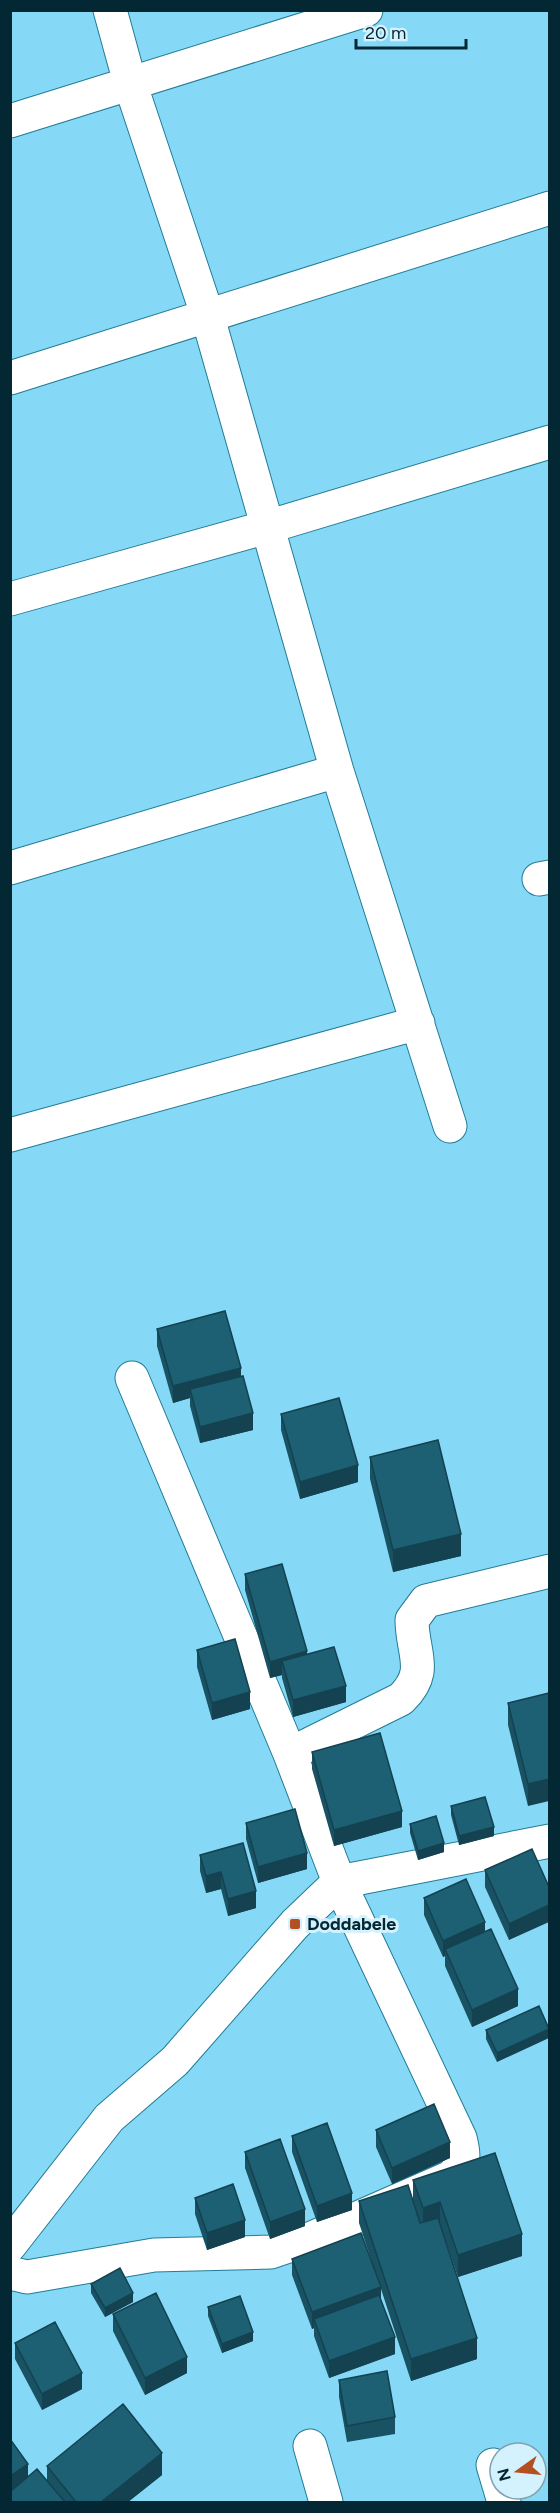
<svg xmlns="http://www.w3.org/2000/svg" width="560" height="2513" viewBox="0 0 560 2513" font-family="Figtree,sans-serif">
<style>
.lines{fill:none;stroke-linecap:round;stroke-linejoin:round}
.minor-casing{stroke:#217c96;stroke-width:35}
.minor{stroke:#fff;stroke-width:33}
.wall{fill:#195263}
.shaded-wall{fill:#144250}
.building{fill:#1d5f73;stroke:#144250;stroke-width:1.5}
.poi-dot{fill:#b44f21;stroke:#d3f2fe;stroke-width:2}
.labels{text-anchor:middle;stroke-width:6;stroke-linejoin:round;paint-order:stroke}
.poi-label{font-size:18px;font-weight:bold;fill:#032833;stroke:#d3f2fe;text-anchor:start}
</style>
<rect width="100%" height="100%" fill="#86d9f6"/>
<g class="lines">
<defs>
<path id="minor" d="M10 121 366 10
M10 378 550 208
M10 599 267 527 550 442
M337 771 450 1126
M10 868 337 771 207 314 130 83 110 10
M539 879 550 877
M10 1135 418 1023
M290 1754 401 1699C430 1671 412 1654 412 1620L426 1601 550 1571
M10 2245 109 2118 175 2061 295 1924 339 1882 550 1841
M10 2273 27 2277 154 2255 271 2252 312 2238 451 2177C465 2163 465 2157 460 2138L339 1882 290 1754 132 1378
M310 2446 326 2502
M493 2465 504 2502"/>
</defs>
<use href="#minor" class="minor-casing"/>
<use href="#minor" class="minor"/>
</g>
<path class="wall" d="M157 1329 241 1376 253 1430 200 1443 190 1406V1398L173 1403 157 1346Z
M281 1414 358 1482 300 1499 281 1430Z
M370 1457 461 1556 393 1572 370 1479Z
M245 1574 307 1655 346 1702 293 1717 282 1678V1675L270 1678 245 1590Z
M197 1650 250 1709 212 1720 197 1667Z
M549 1693 528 1806 508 1725V1703Z
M312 1752 402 1827 334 1846 312 1769Z
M451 1806 494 1836 459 1845 451 1815Z
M246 1823 307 1869 258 1883 246 1839Z
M410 1824 444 1852 418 1860 410 1833Z
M243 1843 256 1908 228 1916 221 1889 206 1893 200 1871V1855Z
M485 1870 549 1887 509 1940 485 1887Z
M424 1898 485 1932 518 2006 472 2027 445 1966V1956L443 1957 424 1915Z
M539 2006 497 2062 486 2039V2030Z
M376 2130 450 2158 392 2184 376 2147Z
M292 2136 352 2210 317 2222 292 2152Z
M245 2152 305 2226 270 2239 245 2168Z
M413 2180 522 2256 458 2277 440 2224 477 2359 411 2381 381 2289V2299L395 2354 329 2378 314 2336V2328L312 2329 292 2275V2259L376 2274 359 2223V2201L420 2223 413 2202Z
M195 2198 245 2237 207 2250 195 2214Z
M91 2284 133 2302 105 2317 91 2293Z
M208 2307 253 2341 222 2353 208 2316Z
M113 2314 187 2373 145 2395 113 2331Z
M15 2343 82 2389 42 2410 15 2359Z
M339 2380 395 2417V2434L347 2442 339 2397Z
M47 2466 162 2475 128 2502H10L28 2477 47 2481Z"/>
<path class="shaded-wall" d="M241 1368V1384L190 1389V1398L173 1403V1386Z
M253 1413V1430L200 1443V1427Z
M358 1465V1482L300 1499V1482Z
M461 1534V1556L393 1572V1550Z
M307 1651V1668L282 1661V1675L270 1678V1662Z
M346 1686V1702L293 1717V1700Z
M250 1692V1709L212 1720V1703Z
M549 1779V1801L528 1806V1784Z
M402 1811V1827L334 1846V1830Z
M494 1827V1836L459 1845V1836Z
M444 1843V1852L418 1860V1851Z
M307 1853V1869L258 1883V1867Z
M221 1872V1889L206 1893V1876Z
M256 1891V1908L228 1916V1899Z
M549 1905V1922L509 1940V1924Z
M485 1922V1938L445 1949V1956L443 1957V1941Z
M518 1989V2006L472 2027V2010Z
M549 2029V2038L497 2062V2053Z
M450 2142V2158L392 2184V2168Z
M352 2193V2210L317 2222V2206Z
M440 2202V2224L423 2230V2208Z
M305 2209V2226L270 2239V2222Z
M245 2220V2237L207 2250V2233Z
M522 2234V2256L458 2277V2255Z
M381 2287V2303L314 2319V2328L312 2329V2312Z
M133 2293V2302L105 2317V2308Z
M253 2332V2341L222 2353V2344Z
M395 2337V2354L329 2378V2361Z
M477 2338V2359L411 2381V2359Z
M187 2357V2373L145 2395V2378Z
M82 2373V2389L42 2410V2394Z
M162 2453V2475L128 2502H101Z
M28 2464V2480L10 2492V2476Z"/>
<path class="building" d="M225 1311 241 1368 173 1386 157 1329Z
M243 1376 253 1413 200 1427 190 1389Z
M339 1398 358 1465 300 1482 281 1414Z
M438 1440 461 1534 393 1550 370 1457Z
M282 1564 307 1651 270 1662 245 1574Z
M235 1639 250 1692 212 1703 197 1650Z
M334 1647 346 1686 293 1700 282 1661Z
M549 1693V1779L528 1784 508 1703Z
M380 1733 402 1811 334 1830 312 1752Z
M485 1797 494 1827 459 1836 451 1806Z
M295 1809 307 1853 258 1867 246 1823Z
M436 1816 444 1843 418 1851 410 1824Z
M243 1843 256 1891 228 1899 221 1872 206 1876 200 1855Z
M532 1849 549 1887V1905L509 1924 485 1870Z
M466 1879 485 1922 443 1941 424 1898Z
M491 1929 518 1989 472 2010 445 1949Z
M539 2006 549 2029 497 2053 486 2030Z
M434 2104 450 2142 392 2168 376 2130Z
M327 2123 352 2193 317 2206 292 2136Z
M280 2139 305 2209 270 2222 245 2152Z
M495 2153 522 2234 458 2255 440 2202 423 2208 413 2180Z
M233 2184 245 2220 207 2233 195 2198Z
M408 2185 420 2223 438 2218 477 2338 411 2359 359 2201Z
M361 2233 381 2287 312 2312 292 2259Z
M120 2268 133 2293 105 2308 91 2284Z
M156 2293 187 2357 145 2378 113 2314Z
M379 2295 395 2337 329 2361 314 2319Z
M240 2296 253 2332 222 2344 208 2307Z
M55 2322 82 2373 42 2394 15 2343Z
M387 2371 395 2417 347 2426 339 2380Z
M123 2404 162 2453 101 2502H76L47 2466Z
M10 2439 28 2464 10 2476Z
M37 2469 65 2502H10V2492Z"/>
<rect class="poi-dot" x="289" y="1918" width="12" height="12" rx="3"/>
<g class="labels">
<g class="poi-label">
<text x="307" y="1930">Doddabele</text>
</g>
</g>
<rect width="560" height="2513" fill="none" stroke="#032833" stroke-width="24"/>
<g transform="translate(518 2471) rotate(255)"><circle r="28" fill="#d3f2fe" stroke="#80a1ad" stroke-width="1.5"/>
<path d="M0-4.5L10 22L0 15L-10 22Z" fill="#b44f21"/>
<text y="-9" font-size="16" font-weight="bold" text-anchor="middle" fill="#032833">N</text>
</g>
<path d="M356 39v9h110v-9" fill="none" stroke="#032833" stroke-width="3"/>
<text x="365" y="39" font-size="18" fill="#032833" stroke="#d3f2fe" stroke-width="4.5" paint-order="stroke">20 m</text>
</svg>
